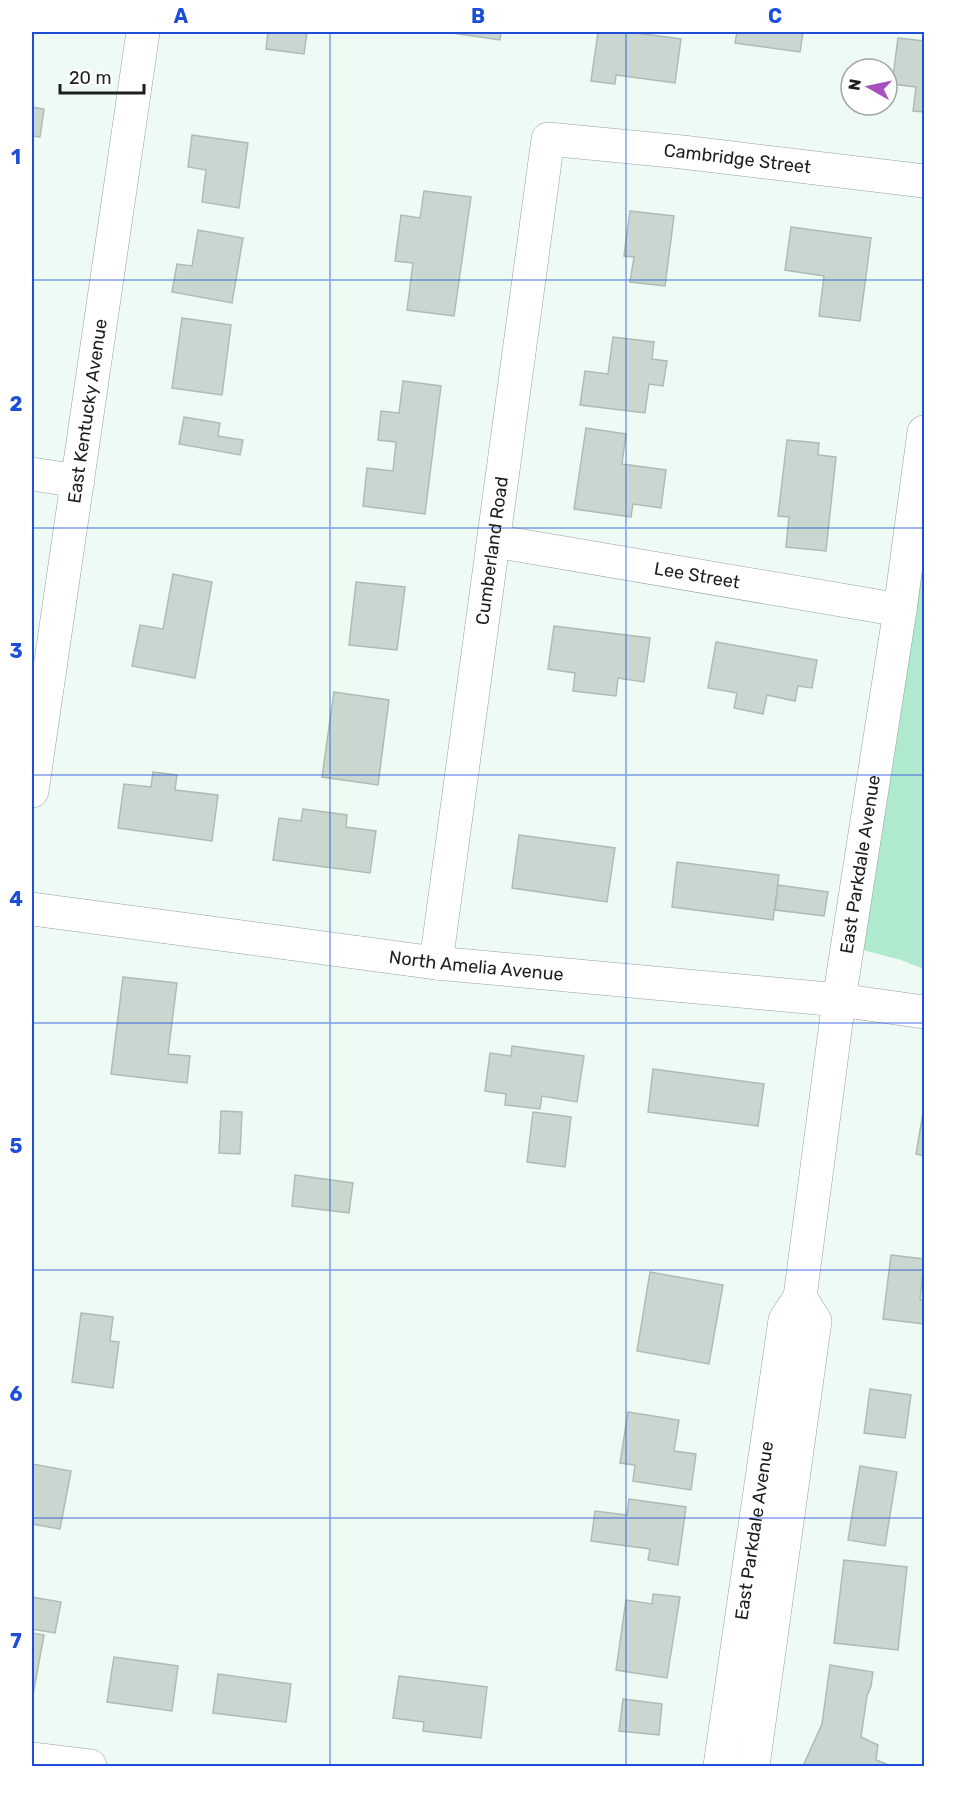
<svg xmlns="http://www.w3.org/2000/svg" width="956" height="1798" viewBox="0 0 956 1798" font-family="Rubik,sans-serif">
<style>
.green{fill:#afe9ce}
.building{fill:#cad6d0;stroke:#b0bbb5;stroke-width:1.5}
.lines{fill:none;stroke-linecap:round;stroke-linejoin:round}
.minor-casing{stroke:#97a29c;stroke-width:34}
.major-casing{stroke:#97a29c;stroke-width:34}
.minor{stroke:#fff;stroke-width:33}
.major{stroke:#fff;stroke-width:33}
.grid{fill:none;stroke:#1d4ed8;stroke-width:1.5;stroke-opacity:0.55}
.labels{text-anchor:middle;stroke-width:4.5;stroke-linejoin:round;paint-order:stroke}
.street-label{font-size:18px;fill:#1b201e;stroke:#fff}
.neatline{fill:none;stroke:#1d4ed8;stroke-width:2}
.grid-label{font-size:20px;text-anchor:middle;font-weight:bold;fill:#1d4ed8}
</style>
<rect width="100%" height="100%" fill="#eefaf4"/>
<path class="green" d="M924 554V969L901 960 863 950Z"/>
<path class="building" d="M268 32H307L304 54 266 49Z
M445 32H501L500 40Z
M598 32H629L681 39 675 83 616 75 615 84 591 81Z
M737 32H803L800 52 735 43Z
M898 38 924 41V112L913 111 916 87 892 84Z
M32 107 44 109 40 137 32 136Z
M192 135 248 143 239 208 202 202 206 170 188 167Z
M424 191 471 197 454 316 407 310 413 263 395 261 401 215 420 218Z
M630 211 674 216 665 286 630 282 634 257 624 256Z
M791 227 871 238 860 321 819 316 824 276 785 270Z
M198 230 243 238 232 303 172 292 177 264 192 266Z
M182 318 231 325 222 395 172 388Z
M613 337 654 342 652 359 667 361 663 386 649 384 645 413 580 405 585 371 608 374Z
M403 381 441 386 425 514 363 506 367 468 393 471 396 442 378 440 381 411 399 413Z
M184 417 220 423 218 436 243 440 240 455 179 444Z
M586 428 626 434 622 464 666 470 661 508 633 504 631 517 574 509Z
M787 440 819 443 818 455 836 457 826 551 786 547 789 517 778 516Z
M173 574 212 582 195 678 132 666 140 625 163 629Z
M356 582 405 587 397 650 349 645Z
M554 626 650 638 644 682 618 678 616 696 573 691 575 673 548 669Z
M716 642 817 660 812 688 798 686 795 701 767 695 763 714 734 708 737 693 708 688Z
M334 692 389 700 378 785 322 777Z
M153 772 177 775 175 790 218 795 212 841 118 828 124 784 151 787Z
M303 809 347 815 346 827 376 831 370 873 273 860 279 818 301 821Z
M519 835 615 848 607 902 512 888Z
M677 862 779 875 773 920 672 907Z
M778 885 828 892 824 916 775 910Z
M123 977 177 983 168 1054 190 1056 187 1083 111 1074Z
M512 1046 584 1056 577 1102 542 1096 540 1109 505 1105 506 1094 485 1091 490 1053 511 1056Z
M653 1069 764 1084 758 1126 648 1112Z
M924 1107V1156L916 1154Z
M221 1111 242 1112 240 1154 219 1153Z
M533 1112 571 1117 565 1167 527 1162Z
M295 1175 353 1183 349 1213 292 1206Z
M891 1255 924 1259 920 1300H924V1324L883 1319Z
M650 1272 723 1285 709 1364 637 1351Z
M81 1313 113 1317 110 1341 119 1342 113 1388 72 1382Z
M870 1389 911 1395 905 1438 864 1433Z
M628 1412 679 1420 674 1451 696 1454 691 1490 633 1481 635 1465 620 1463Z
M32 1464 71 1471 60 1529 32 1524Z
M860 1466 897 1472 885 1546 848 1540Z
M629 1499 686 1507 678 1565 648 1560 650 1549 591 1541 595 1511 627 1515Z
M844 1560 907 1567 898 1650 834 1643Z
M653 1594 680 1597 667 1678 616 1670 626 1600 652 1604Z
M32 1597 61 1602 55 1633 32 1629Z
M32 1633 44 1635 32 1700Z
M114 1657 178 1666 172 1711 107 1702Z
M830 1665 873 1672 871 1686 867 1696 861 1737 878 1745 876 1760 891 1766H803L822 1724Z
M218 1674 291 1684 286 1722 213 1713Z
M399 1676 487 1687 481 1738 423 1731 424 1722 393 1718Z
M623 1699 662 1704 659 1735 619 1731Z"/>
<g class="lines">
<defs>
<g id="minor">
<path d="M32 474 78 481"/>
<path id="s1" d="M494 541 900 610"/>
<path id="s2" d="M32 791 143 32"/>
<path id="s3" d="M436 963 548 139 682 152 924 181"/>
<path d="M32 1759 90 1766"/>
<path id="s4" d="M720 1766 785 1320 800 1297 839 1000 900 610 924 432"/>
<path d="M753 1766 815 1321 800 1297"/>
</g>
<g id="major">
<path id="s5" d="M32 909 436 963 839 1000 924 1012"/>
</g>
</defs>
<use href="#minor" class="minor-casing"/>
<use href="#major" class="major-casing"/>
<use href="#minor" class="minor"/>
<use href="#major" class="major"/>
</g>
<path class="grid" d="M330 32V1766M626 32V1766M32 280H924M32 528H924M32 775H924M32 1023H924M32 1270H924M32 1518H924"/>
<g class="labels">
<g class="street-label">
<text dy="6" stroke="none"><textPath href="#s3" startOffset="1022">Cambridge Street</textPath></text>
<text dy="6" stroke="none"><textPath href="#s2" startOffset="384">East Kentucky Avenue</textPath></text>
<text dy="6" stroke="none"><textPath href="#s3" startOffset="416">Cumberland Road</textPath></text>
<text dy="6" stroke="none"><textPath href="#s1" startOffset="206">Lee Street</textPath></text>
<text dy="6" stroke="none"><textPath href="#s4" startOffset="915">East Parkdale Avenue</textPath></text>
<text dy="6" stroke="none"><textPath href="#s5" startOffset="448">North Amelia Avenue</textPath></text>
<text dy="6" stroke="none"><textPath href="#s4" startOffset="238">East Parkdale Avenue</textPath></text>
</g>
</g>
<rect width="956" height="1798" fill="none" stroke="#ffffff" stroke-width="66"/>
<g transform="translate(869 87) rotate(279)"><circle r="28" fill="#ffffff" stroke="#a4a6a5" stroke-width="1.5"/>
<path d="M0-4.5L10 22L0 15L-10 22Z" fill="#a751be"/>
<text y="-9" font-size="16" font-weight="bold" text-anchor="middle" fill="#1b201e">N</text>
</g>
<path d="M60 84v9h84v-9" fill="none" stroke="#1b201e" stroke-width="3"/>
<text x="69" y="84" font-size="18" fill="#1b201e" stroke="#ffffff" stroke-width="4.5" paint-order="stroke">20 m</text>
<rect x="33" y="33" width="890" height="1732" class="neatline"/>
<g class="grid-label">
<text x="181" y="23">A</text>
<text x="478" y="23">B</text>
<text x="775" y="23">C</text>
<text x="16" y="164">1</text>
<text x="16" y="411">2</text>
<text x="16" y="658">3</text>
<text x="16" y="906">4</text>
<text x="16" y="1153">5</text>
<text x="16" y="1401">6</text>
<text x="16" y="1648">7</text>
</g>
</svg>
